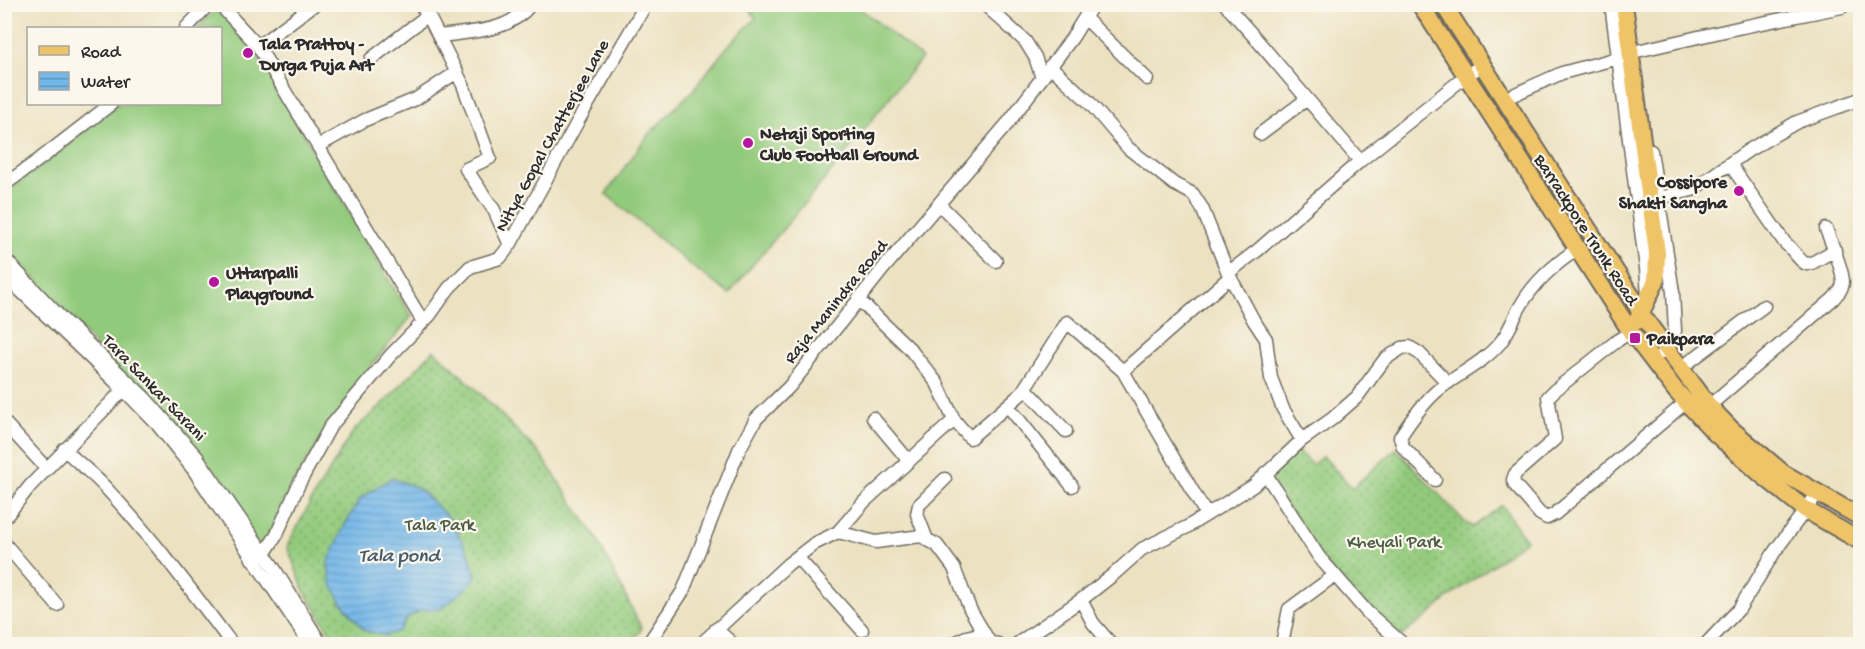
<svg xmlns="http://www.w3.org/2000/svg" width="1865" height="649" viewBox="0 0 1865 649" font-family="'Gochi Hand',sans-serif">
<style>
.grass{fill:url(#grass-dots);stroke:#5e7a54;stroke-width:1.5}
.pitch{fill:#92ca7c;stroke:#5e7a54;stroke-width:1.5}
.water{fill:url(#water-rules);stroke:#50728a;stroke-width:1.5}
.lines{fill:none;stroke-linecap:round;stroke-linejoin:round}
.minor-casing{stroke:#6f6b60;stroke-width:15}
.major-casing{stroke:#6f6b60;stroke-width:20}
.minor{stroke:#fff;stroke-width:12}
.major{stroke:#efc469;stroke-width:16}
.poi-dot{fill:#b5179e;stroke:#fbf7ec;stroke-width:2}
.labels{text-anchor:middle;stroke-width:4.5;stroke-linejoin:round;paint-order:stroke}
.poi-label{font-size:18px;font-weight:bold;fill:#2b2b2b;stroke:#fbf7ec;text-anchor:start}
.street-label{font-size:18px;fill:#2b2b2b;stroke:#fbf7ec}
.park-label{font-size:18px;fill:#4a5b43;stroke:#fbf7ec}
.water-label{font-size:20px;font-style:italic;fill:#455c6e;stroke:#fbf7ec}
</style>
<defs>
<pattern id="grass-dots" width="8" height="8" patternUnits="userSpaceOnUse" patternTransform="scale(1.5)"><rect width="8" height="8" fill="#92ca7c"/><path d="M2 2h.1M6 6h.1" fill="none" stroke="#77a466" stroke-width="1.8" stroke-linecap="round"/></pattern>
<pattern id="water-rules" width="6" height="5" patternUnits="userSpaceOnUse" patternTransform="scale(1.5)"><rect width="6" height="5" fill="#74b8ea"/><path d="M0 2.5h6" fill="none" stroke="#5f96be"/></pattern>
</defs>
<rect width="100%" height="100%" fill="#fbf7ec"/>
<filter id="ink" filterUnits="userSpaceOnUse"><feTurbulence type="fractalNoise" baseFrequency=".0167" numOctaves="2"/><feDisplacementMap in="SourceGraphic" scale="12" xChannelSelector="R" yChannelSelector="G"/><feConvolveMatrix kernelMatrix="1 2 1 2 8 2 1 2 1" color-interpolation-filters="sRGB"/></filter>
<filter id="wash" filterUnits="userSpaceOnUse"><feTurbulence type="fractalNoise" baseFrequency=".008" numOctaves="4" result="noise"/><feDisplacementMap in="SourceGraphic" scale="24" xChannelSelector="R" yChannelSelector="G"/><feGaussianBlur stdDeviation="1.35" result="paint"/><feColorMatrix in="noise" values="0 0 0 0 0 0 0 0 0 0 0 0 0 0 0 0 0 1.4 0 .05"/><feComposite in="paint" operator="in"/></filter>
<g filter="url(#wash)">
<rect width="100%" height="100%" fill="#ece2c2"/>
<path class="grass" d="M434 350 474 387 540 454 596 537 642 629 630 644H337L304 591 287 546 312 499 354 430 383 404Z
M1295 448 1312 465 1323 456 1352 488 1396 449 1466 523 1473 527 1502 505 1526 540 1448 598 1428 616 1397 639 1319 557 1265 473Z"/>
<path class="pitch" d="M754 4 856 5 922 58C883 104 848 152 809 198 783 230 755 261 729 294L694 268 606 194 648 135 693 90 726 48 756 18 750 10Z
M218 10 255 50 391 284 412 316 362 377 296 478 276 520 264 554 247 529 230 492 205 469 185 435 113 367 77 324 36 280 5 251V193L64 149 117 104H220V28H194Z"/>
<path class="water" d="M391 478 418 488 449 518 469 553 476 576 469 586 441 609 422 610 407 618 399 631 385 636 364 630 342 603 331 583 328 563 346 523 360 499Z"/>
</g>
<g filter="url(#ink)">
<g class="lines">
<defs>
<path id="minor" d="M219 4 258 46 423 322
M420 4 428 15 463 85 490 158 466 169 494 210 510 245
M984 4 1025 41 1035 57 1042 78
M1225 4 1257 40 1360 161
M1611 4 1646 268 1648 296
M1085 18 1147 79
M186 28 209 4
M440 36C473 31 508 33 531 4
M258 46 315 4
M1637 51 1742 27 1842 7
M371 59 428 15
M1050 66 1089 102 1128 148 1174 184 1193 194 1202 208 1228 273 1254 321 1266 339 1271 378 1283 409 1302 440
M1504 99 1562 73 1618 58
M1260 134 1307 99
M318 146 365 120 416 99 457 72
M1651 151 1673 292 1675 331 1667 350 1662 353
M1730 164 1785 243C1794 250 1798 260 1806 264L1812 263 1835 250
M4 185 40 159 111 104
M1659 198 1692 190 1749 150 1797 122 1860 99
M939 204 996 261
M4 258 60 317 144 397 197 457 272 565 321 644
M1228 273 1258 250 1360 161 1466 76 1482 65
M4 275 123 389 157 424 193 469 310 644
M858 299 909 348 937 383 954 420
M1631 332 1618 340 1554 391 1548 397 1555 439 1515 474 1513 480 1515 485 1540 514 1547 518 1555 514 1686 402
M1681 368 1764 306
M1123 371 1206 514
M1025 388 1066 431
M1008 406 1072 486
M1709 406 1833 299C1837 294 1843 289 1843 282 1843 269 1831 242 1826 229
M873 418 909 461
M4 422 46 468
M64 449C77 462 92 473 105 487 151 536 192 591 232 644
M1265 473 1319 557 1367 612 1403 644
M1435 480 1403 447 1400 437C1411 420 1423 403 1438 390 1458 374 1483 363 1500 343 1509 332 1513 319 1520 307 1534 282 1554 265 1577 249
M4 519 30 486 129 384
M838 532 864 502 954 420 970 438 1021 394 1067 322 1123 371 1230 277
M927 540 917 514 919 505 945 479
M4 543 57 605
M797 557 862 630
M252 559 264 554 276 536 299 484 330 427 390 356 430 315 449 288 470 267 500 258 510 245 578 121 646 4
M1081 600 1093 623 1111 644
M716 629 733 644
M648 644 683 591 739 450 756 419 789 387 883 269 1008 123 1072 38 1093 4
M701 644 788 564 814 544 838 532 876 542 921 536 937 545 954 568 970 609 990 643 998 644
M953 644 966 637 984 633
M1017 644 1081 600 1114 574 1142 549 1187 527 1253 486 1302 440 1332 419 1357 397 1385 359 1402 348 1409 347 1419 353 1448 383
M1282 644 1289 609 1335 575
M1706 644 1739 609 1775 551 1818 493"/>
<path id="major" d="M1420 4 1631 332 1676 391 1715 433 1762 475 1806 510 1860 541
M1443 4 1634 300 1641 314 1709 406 1731 429 1783 473 1860 517
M1624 4 1657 253 1656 281 1637 321"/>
</defs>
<use href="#minor" class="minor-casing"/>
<use href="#major" class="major-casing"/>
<use href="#minor" class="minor"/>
<use href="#major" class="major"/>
</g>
</g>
<g class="poi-dot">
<circle cx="248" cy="53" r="6"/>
<circle cx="748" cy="143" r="6"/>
<circle cx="1739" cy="191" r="6"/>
<circle cx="214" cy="282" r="6"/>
<rect x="1629" y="332" width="12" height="12" rx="3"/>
</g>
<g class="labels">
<g class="poi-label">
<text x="260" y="49">Tala Prattoy -<tspan x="260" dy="21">Durga Puja Art</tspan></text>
<text x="760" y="139">Netaji Sporting<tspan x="760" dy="21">Club Football Ground</tspan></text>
<text x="1727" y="187" text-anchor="end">Cossipore<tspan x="1727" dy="21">Shakti Sangha</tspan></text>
<text x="226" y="278">Uttarpalli<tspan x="226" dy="21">Playground</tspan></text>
<text x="1647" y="344">Paikpara</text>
</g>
<g class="street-label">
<text transform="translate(551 135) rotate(-61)" y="6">Nitya Gopal Chatterjee Lane</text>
<text transform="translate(1587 229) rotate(57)" y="6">Barrackpore Trunk Road</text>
<text transform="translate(835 301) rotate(-51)" y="6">Raja Manindra Road</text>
<text transform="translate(155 387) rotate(46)" y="6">Tara Sankar Sarani</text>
</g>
<g class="park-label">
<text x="440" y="530">Tala Park</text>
<text x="1394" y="547">Kheyali Park</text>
</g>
<g class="water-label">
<text x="399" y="561">Tala pond</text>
</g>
</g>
<rect width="1865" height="649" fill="none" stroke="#fbf7ec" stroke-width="24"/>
<rect x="27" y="27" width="195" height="78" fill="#fbf7ec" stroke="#a8a59f" stroke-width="1.5"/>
<rect x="39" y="46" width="30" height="9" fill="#efc469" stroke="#a8a59f" stroke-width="1.5"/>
<text x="81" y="57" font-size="18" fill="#2b2b2b">Road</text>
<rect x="39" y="72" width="30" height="18" fill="url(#water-rules)" stroke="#a8a59f" stroke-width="1.5"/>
<text x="81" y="87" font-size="18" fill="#2b2b2b">Water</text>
</svg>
